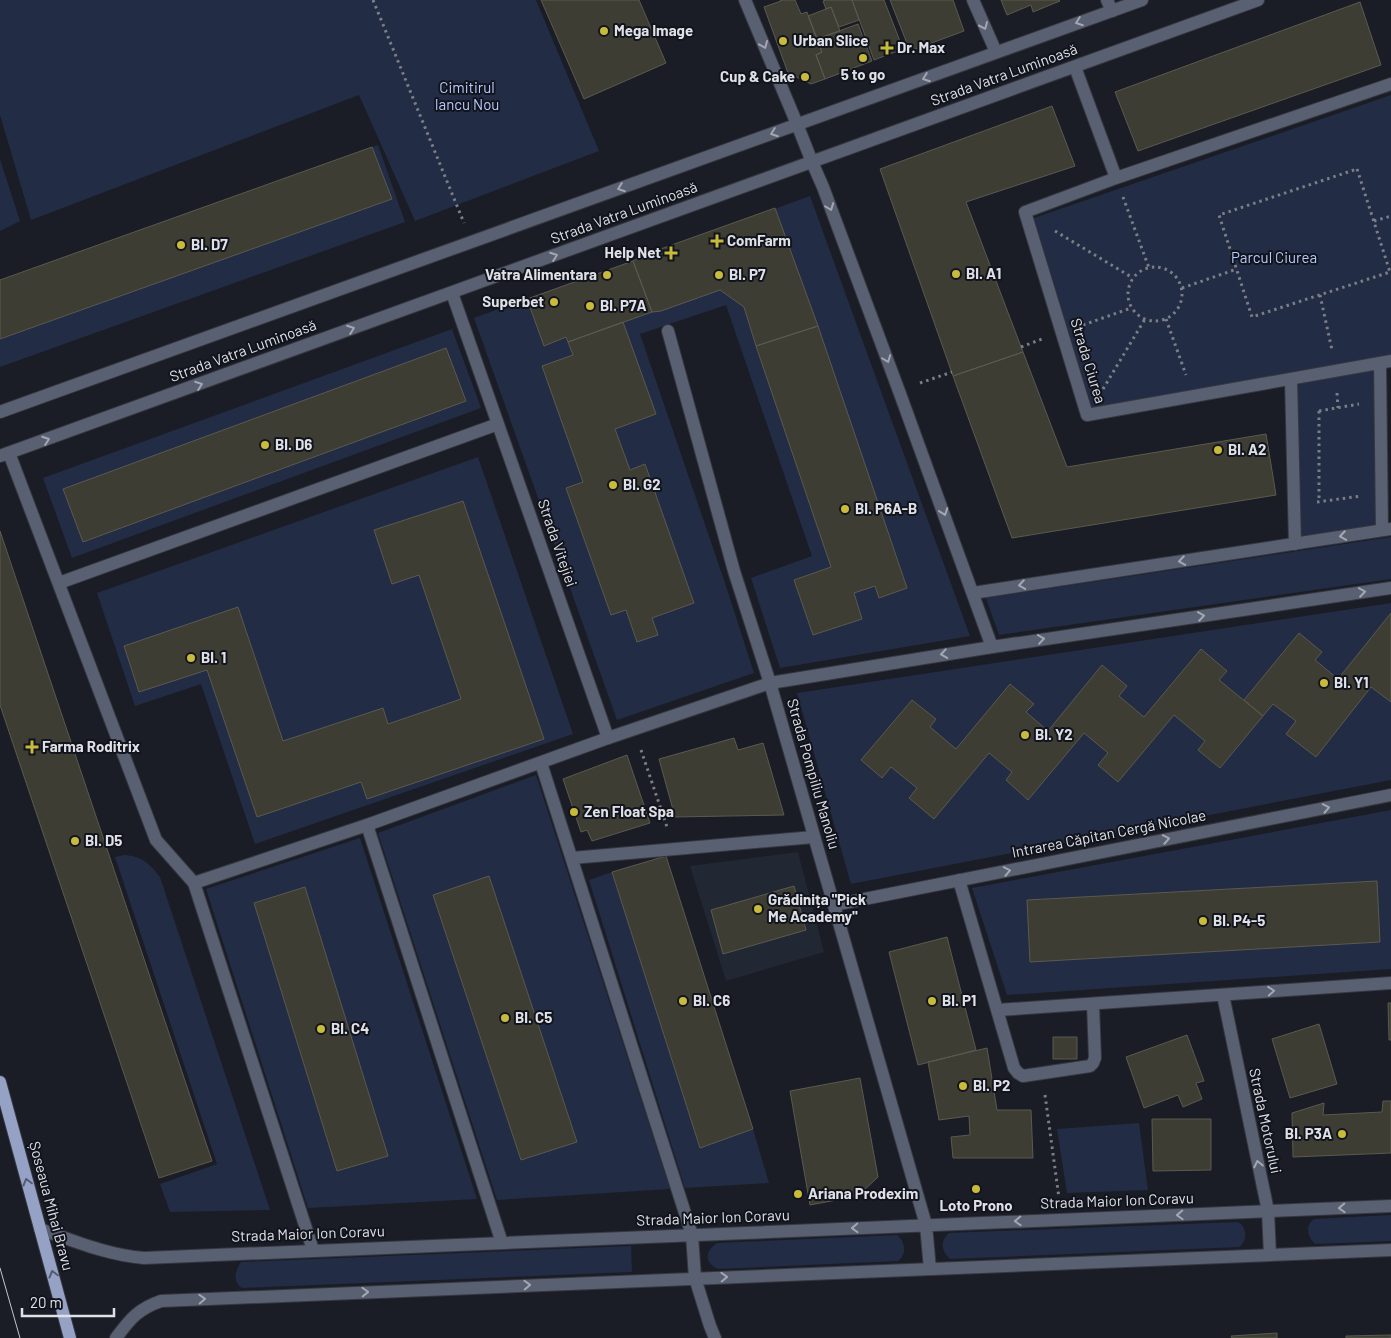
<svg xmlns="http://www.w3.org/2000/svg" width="1391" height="1338" viewBox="0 0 1391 1338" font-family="Barlow,sans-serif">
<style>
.built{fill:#222734}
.green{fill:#232c45}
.building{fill:#3e3d33;stroke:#5a5a4f}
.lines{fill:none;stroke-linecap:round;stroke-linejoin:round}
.service-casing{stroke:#363840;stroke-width:14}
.minor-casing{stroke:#363840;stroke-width:14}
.tertiary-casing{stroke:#363840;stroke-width:14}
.primary-casing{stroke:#363840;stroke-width:14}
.path{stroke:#7c7e85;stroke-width:3;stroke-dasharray:2.5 4;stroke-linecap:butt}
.service{stroke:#596071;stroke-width:12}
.minor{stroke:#596071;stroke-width:12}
.tertiary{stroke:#596071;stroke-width:12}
.primary{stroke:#95a2c6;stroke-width:12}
.tram{stroke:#c4c6cc;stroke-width:1}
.oneway{stroke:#a3a7b2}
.oneway2{stroke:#535b71}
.poi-dot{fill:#c8bb3b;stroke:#11141c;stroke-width:2}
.labels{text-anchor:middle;stroke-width:4;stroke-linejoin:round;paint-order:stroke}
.poi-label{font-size:15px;font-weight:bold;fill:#dfe1e7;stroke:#11141c;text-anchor:start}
.street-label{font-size:15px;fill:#dfe1e7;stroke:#11141c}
.park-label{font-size:15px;fill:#b7cafe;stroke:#11141c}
</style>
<rect width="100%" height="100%" fill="#1a1d25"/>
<path class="built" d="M798 852 824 952 726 981 690 866Z"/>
<path class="green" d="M0 0H536L599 151 415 221 359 95 31 220 0 115Z
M1391 95V354L1375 358 1376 525 1300 537 1296 372 1092 408 1034 218Z
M378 145 405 222 0 367V339L391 199 372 147Z
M0 159 20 221 0 231Z
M810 196 970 636 780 668 751 578 812 556 726 305 640 334 726 586 754 673 617 720 474 318Z
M452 329 481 408 72 558 43 478Z
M478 457 573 734 255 844 201 684 135 706 97 593Z
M1391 537V579L999 635 986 598Z
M1391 603V780L851 884 797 693Z
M536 775 670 1189 497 1200 378 833Z
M1391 810V969L1007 995 972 888Z
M360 838 477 1199 308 1208 206 889Z
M124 855C142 856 149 863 160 877L270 1210 170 1212 160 1184 217 1164 115 857Z
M612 872 700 1147 753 1129 769 1183 685 1188 589 880Z
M1139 1123 1148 1190 1067 1193 1057 1129Z
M1391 1215V1241L1315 1244C1308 1237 1304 1226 1314 1219Z
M1238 1222C1248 1228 1247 1240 1240 1247L950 1259C942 1252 939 1241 949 1233Z
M897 1235C906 1243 907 1254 898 1261L718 1269C704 1263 705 1251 717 1243Z
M631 1246 632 1272 242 1288C232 1281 235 1271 241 1262Z"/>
<path class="building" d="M541 0H639L666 63 584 99Z
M780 0H795L801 14 807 12 822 52 816 55 825 79 811 84 788 73 764 7 781 1Z
M826 0H852L859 20 839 27 831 7 826 9 823 1Z
M852 0H884L903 49 874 60Z
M890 0H953L964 31 910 51Z
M1001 0H1059L1060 1 1033 12 1031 5 1007 15Z
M1360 2 1381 65 1138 151 1115 92Z
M831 7 840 31 817 39 808 16Z
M858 24 872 61 825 79 816 55 822 52 817 39Z
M1052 106 1075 166 966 202 1023 352 953 376 880 169Z
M372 147 392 199 0 339V280Z
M775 208 818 326 756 346 744 307 720 290 661 311 652 312 633 261 641 256Z
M633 261 652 312 568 342 566 337 544 346 527 299Z
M623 322 656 414 615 429 630 470 645 464 694 603 652 618 658 635 637 642 626 610 611 615 566 488 583 482 542 366 573 355 568 342Z
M818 326 907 588 879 598 875 586 854 593 862 619 813 635 794 580 831 567 756 346Z
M446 348 466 401 83 542 63 489Z
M1023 352 1067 467 1266 434 1276 495 1012 538 953 376Z
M463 501 544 739 367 799 361 782 257 817 207 670 139 692 124 646 238 607 283 741 383 708 388 724 461 699 419 575 392 584 374 530Z
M0 531 212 1161 159 1178 0 705Z
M1391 613V702L1371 687 1316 757 1286 734 1296 721 1273 704 1263 716 1244 700 1299 633 1322 652 1315 660 1338 679Z
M1201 649 1227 671 1219 680 1263 716 1220 768 1198 750 1205 741 1174 715 1118 782 1098 765 1108 753 1084 733 1028 800 1006 780 1012 772 989 753 934 819 909 798 917 788 891 767 882 778 861 760 912 700 936 719 930 727 956 749 1010 684 1034 704 1026 712 1048 731 1102 665 1127 686 1119 696 1144 717Z
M734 738 738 750 763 743 784 815 675 817 659 759Z
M627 755 650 823 592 841 587 830 581 832 563 779Z
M666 856 753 1129 700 1148 612 872Z
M489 876 577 1142 521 1160 433 895Z
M1377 881 1380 942 1030 962 1027 900Z
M794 886 806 930 723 954 711 910Z
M305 887 388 1156 337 1171 254 903Z
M947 937 976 1050 918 1065 889 952Z
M1388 1003H1391V1040H1389Z
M1319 1024 1337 1084 1290 1098 1272 1039Z
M1187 1035 1204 1081 1196 1083 1202 1099 1183 1107 1178 1095 1144 1108 1126 1057Z
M1053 1037H1077V1059H1053Z
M987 1048 997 1110H1031L1033 1158H953L951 1137 970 1135 969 1116 939 1120 928 1062Z
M860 1078 878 1177 858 1196 810 1205 790 1091Z
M1383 1101H1391V1153L1293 1157 1292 1113 1324 1103 1323 1115 1382 1112Z
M1152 1119H1211V1170L1153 1171Z
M1277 1333V1338H1232L1231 1336Z
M1391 1335V1338H1346V1336Z"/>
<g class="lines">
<defs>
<path id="service" d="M9 453 156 840 194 883 313 1250
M608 738 770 683
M541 763 692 1235
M367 825 502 1243
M572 858 814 837
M959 880 1014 1068 1018 1073 1023 1076 1090 1066 1093 1063 1095 1058 1093 1004
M834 905 1391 795
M998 1010 1391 983"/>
<path id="minor" d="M745 0 797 124
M973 0 996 52
M1107 0 1112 11
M1075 67 1116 178
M1391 84 1116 178 1025 212 1087 415 1391 361
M812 162 823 187 899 391 992 647
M668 331 734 571 770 683 926 1225
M1380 363 1382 530
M1291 379 1295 544
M59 583 498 424
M973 593 1391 529
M770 683 992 647 1391 588
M194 883 367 825 608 738 452 293
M1223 995 1268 1211 1270 1255
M695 1278 710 1326 715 1338"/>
<path id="tertiary" d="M797 124 812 162
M0 412 1142 0
M0 456 1258 0
M926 1225 930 1269
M40 1229C74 1241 108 1255 144 1258L1391 1206
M692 1235 695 1278
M116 1338C130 1319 138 1309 161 1301L1391 1250"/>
<path id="primary" d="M0 1082 70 1338"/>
</defs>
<use href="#service" class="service-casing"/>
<use href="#minor" class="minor-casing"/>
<use href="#tertiary" class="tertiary-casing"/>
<use href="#primary" class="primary-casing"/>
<path class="path" d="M373 0 464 223
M1357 169 1390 272 1252 317 1219 215Z
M1123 197 1149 268
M1374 221 1391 216
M1055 231 1133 278
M637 247 641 256
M1128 294a27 27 0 1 1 54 0a27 27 0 1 1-54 0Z
M1182 288 1237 269
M1320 295 1332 350
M1166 319 1186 375
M1083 325 1131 308
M1021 347 1042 339
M920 383 952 372
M1103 389 1145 319
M1337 393 1338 408
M1319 411V502
M1319 411 1359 404
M1317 502 1361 496
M641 750 667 827
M1045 1095 1059 1198"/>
<use href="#service" class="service"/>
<use href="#minor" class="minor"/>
<use href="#tertiary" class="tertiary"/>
<use href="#primary" class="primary"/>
<path class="tram" d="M0 1268 20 1338"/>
</g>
<defs><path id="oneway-chevron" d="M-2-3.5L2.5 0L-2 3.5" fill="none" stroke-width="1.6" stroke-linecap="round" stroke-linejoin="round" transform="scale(1.25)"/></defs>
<g class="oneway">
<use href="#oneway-chevron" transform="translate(1079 22) rotate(160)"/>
<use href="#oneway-chevron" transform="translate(984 26) rotate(66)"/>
<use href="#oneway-chevron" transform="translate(764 45) rotate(67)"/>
<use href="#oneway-chevron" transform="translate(926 78) rotate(160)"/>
<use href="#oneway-chevron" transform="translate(774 133) rotate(160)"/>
<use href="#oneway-chevron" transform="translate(621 188) rotate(160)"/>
<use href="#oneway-chevron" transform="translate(830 207) rotate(69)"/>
<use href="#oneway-chevron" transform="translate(554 256) rotate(-20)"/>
<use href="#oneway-chevron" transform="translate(351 329) rotate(-20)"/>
<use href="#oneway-chevron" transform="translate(887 359) rotate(69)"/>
<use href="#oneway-chevron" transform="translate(199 385) rotate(-20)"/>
<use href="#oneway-chevron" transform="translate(46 440) rotate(-20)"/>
<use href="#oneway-chevron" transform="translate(944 512) rotate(70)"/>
<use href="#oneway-chevron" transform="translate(1343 536) rotate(171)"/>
<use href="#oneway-chevron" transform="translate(1182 561) rotate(171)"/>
<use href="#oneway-chevron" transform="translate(1022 585) rotate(171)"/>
<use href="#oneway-chevron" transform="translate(1362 592) rotate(-8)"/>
<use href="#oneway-chevron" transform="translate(1201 616) rotate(-8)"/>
<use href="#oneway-chevron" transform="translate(1041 639) rotate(-8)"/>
<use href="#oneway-chevron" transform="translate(944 654) rotate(171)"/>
<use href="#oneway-chevron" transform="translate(1326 808) rotate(-11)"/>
<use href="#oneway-chevron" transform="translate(1166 839) rotate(-11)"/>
<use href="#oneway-chevron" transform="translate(1007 871) rotate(-11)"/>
<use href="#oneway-chevron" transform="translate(1271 991) rotate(-4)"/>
<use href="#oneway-chevron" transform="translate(1258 1164) rotate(-102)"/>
<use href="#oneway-chevron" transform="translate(1342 1208) rotate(178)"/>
<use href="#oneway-chevron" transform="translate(1180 1215) rotate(178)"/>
<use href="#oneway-chevron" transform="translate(1018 1221) rotate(178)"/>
<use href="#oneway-chevron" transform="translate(855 1228) rotate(178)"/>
<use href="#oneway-chevron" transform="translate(724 1277) rotate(-2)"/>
<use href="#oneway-chevron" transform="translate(527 1285) rotate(-2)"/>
<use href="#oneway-chevron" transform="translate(365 1292) rotate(-2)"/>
<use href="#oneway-chevron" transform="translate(202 1299) rotate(-3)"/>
</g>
<g class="oneway2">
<use href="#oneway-chevron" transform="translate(27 1182) rotate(-105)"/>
<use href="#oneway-chevron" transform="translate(53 1274) rotate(-105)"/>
</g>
<g class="poi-dot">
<circle cx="604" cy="31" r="5"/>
<circle cx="783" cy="41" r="5"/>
<path d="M884.5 40.5h5v5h5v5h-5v5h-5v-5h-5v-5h5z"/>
<circle cx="863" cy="58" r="5"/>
<circle cx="805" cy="77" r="5"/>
<path d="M714.5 233.5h5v5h5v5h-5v5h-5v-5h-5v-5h5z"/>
<circle cx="181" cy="245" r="5"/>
<path d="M668.5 245.5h5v5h5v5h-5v5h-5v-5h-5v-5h5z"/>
<circle cx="956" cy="274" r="5"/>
<circle cx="607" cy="275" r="5"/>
<circle cx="719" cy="275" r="5"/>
<circle cx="554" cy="302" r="5"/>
<circle cx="590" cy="306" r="5"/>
<circle cx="265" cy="445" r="5"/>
<circle cx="1218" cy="450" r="5"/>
<circle cx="613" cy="485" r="5"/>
<circle cx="845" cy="509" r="5"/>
<circle cx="191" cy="658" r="5"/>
<circle cx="1324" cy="683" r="5"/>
<circle cx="1025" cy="735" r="5"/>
<path d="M29.5 739.5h5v5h5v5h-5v5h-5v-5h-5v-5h5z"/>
<circle cx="574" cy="812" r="5"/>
<circle cx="75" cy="841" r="5"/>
<circle cx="758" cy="909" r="5"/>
<circle cx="1203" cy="921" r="5"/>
<circle cx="683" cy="1001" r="5"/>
<circle cx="932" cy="1001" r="5"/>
<circle cx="505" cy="1018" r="5"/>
<circle cx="321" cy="1029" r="5"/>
<circle cx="963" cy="1086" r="5"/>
<circle cx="1342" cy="1134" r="5"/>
<circle cx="976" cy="1189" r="5"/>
<circle cx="798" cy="1194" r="5"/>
</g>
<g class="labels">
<g class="poi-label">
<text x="614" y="36">Mega Image</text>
<text x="793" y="46">Urban Slice</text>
<text x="897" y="53">Dr. Max</text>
<text x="863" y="80" text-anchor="middle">5 to go</text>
<text x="795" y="82" text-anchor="end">Cup &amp; Cake</text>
<text x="727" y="246">ComFarm</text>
<text x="191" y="250">Bl. D7</text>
<text x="661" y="258" text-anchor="end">Help Net</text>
<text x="966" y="279">Bl. A1</text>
<text x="597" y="280" text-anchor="end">Vatra Alimentara</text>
<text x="729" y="280">Bl. P7</text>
<text x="544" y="307" text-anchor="end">Superbet</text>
<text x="600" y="311">Bl. P7A</text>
<text x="275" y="450">Bl. D6</text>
<text x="1228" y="455">Bl. A2</text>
<text x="623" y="490">Bl. G2</text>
<text x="855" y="514">Bl. P6A-B</text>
<text x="201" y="663">Bl. 1</text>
<text x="1334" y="688">Bl. Y1</text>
<text x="1035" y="740">Bl. Y2</text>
<text x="42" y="752">Farma Roditrix</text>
<text x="584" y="817">Zen Float Spa</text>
<text x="85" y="846">Bl. D5</text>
<text x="768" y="905">Grădinița "Pick<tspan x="768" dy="17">Me Academy"</tspan></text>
<text x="1213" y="926">Bl. P4-5</text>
<text x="693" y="1006">Bl. C6</text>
<text x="942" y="1006">Bl. P1</text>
<text x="515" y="1023">Bl. C5</text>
<text x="331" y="1034">Bl. C4</text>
<text x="973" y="1091">Bl. P2</text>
<text x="1332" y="1139" text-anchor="end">Bl. P3A</text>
<text x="808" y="1199">Ariana Prodexim</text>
<text x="976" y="1211" text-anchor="middle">Loto Prono</text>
</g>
<g class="street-label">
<text transform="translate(1004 75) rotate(-20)" y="5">Strada Vatra Luminoasă</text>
<text transform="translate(624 213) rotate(-20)" y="5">Strada Vatra Luminoasă</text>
<text transform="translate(243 351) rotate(-20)" y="5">Strada Vatra Luminoasă</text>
<text transform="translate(1088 361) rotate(73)" y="5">Strada Ciurea</text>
<text transform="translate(557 543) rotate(71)" y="5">Strada Vitejiei</text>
<text transform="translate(813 774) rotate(74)" y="5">Strada Pompiliu Manoliu</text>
<text transform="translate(1109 834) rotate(-11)" y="5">Intrarea Căpitan Cergă Nicolae</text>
<text transform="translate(1265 1121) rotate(78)" y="5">Strada Motorului</text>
<text transform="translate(1117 1201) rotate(-2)" y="5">Strada Maior Ion Coravu</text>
<text transform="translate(51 1206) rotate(75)" y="5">Șoseaua Mihai Bravu</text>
<text transform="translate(713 1218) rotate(-2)" y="5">Strada Maior Ion Coravu</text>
<text transform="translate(308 1234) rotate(-2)" y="5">Strada Maior Ion Coravu</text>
</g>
<g class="park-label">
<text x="467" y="93">Cimitirul<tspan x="467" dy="17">Iancu Nou</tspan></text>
<text x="1274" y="263">Parcul Ciurea</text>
</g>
</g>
<path d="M22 1308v8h92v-8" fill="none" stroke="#dfe1e7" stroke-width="2.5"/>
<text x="30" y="1308" font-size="15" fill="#dfe1e7" stroke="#11141c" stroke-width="4" paint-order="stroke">20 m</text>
</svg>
